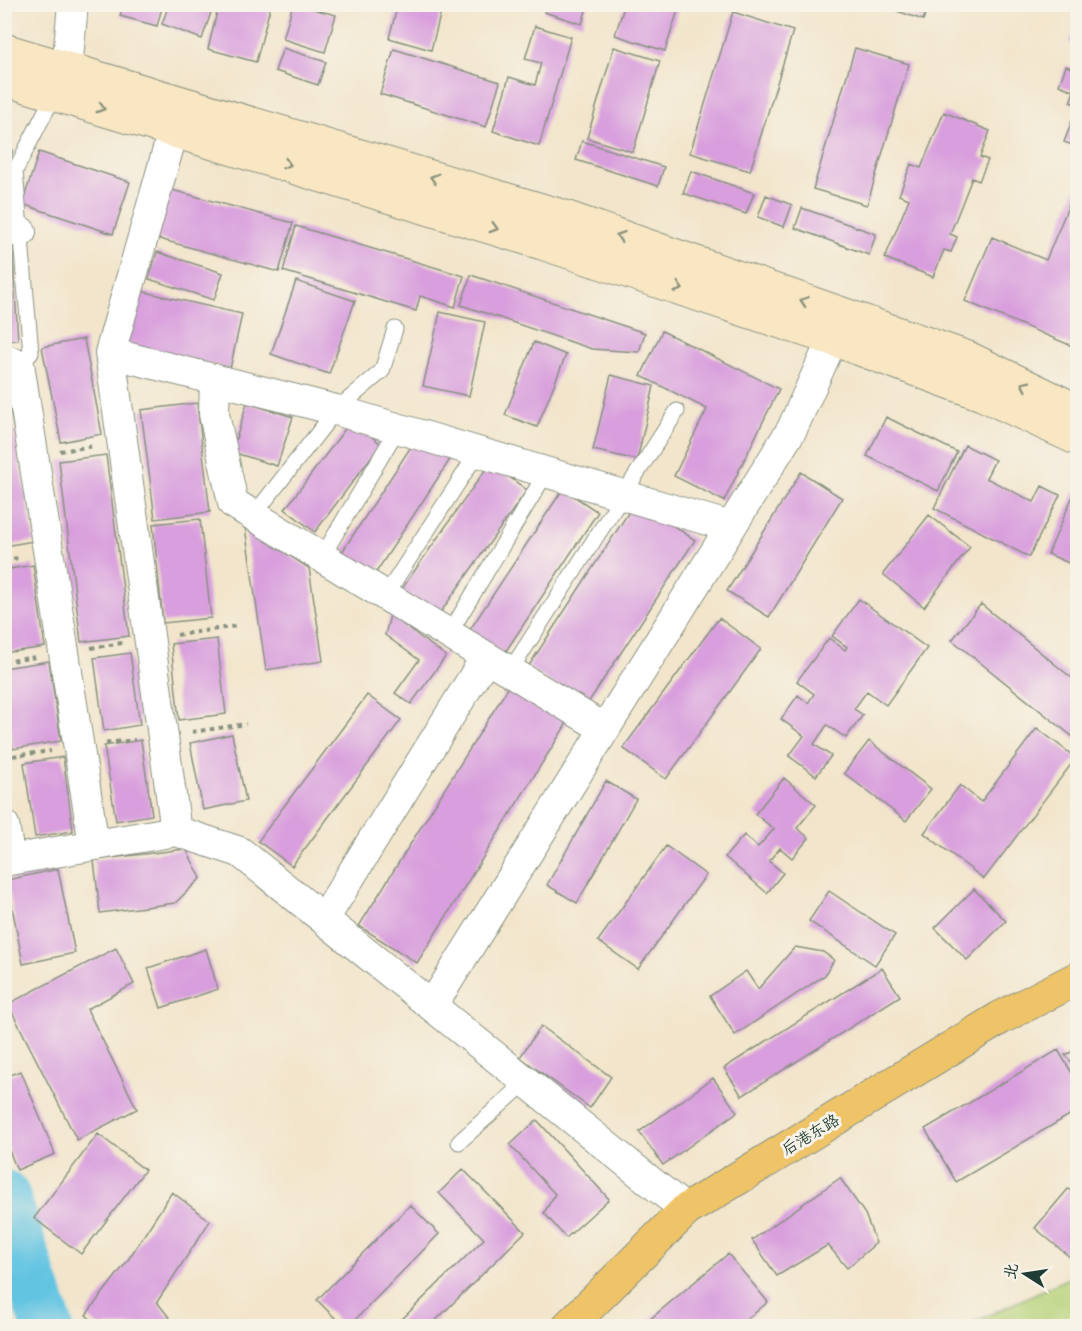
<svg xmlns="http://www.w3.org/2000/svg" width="1082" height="1331" viewBox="0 0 1082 1331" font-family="'Comic Neue','LXGW WenKai TC',sans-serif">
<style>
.green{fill:#b6d278;stroke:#6a8856;stroke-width:1.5}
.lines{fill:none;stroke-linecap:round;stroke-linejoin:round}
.river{stroke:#64c4e2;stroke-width:52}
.building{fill:#d89edd}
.lane-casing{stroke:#889180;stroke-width:17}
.street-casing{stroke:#889180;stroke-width:32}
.secondary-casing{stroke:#889180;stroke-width:35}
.primary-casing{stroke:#889180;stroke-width:35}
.path{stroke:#889180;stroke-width:4;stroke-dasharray:4.5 4.5;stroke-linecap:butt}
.lane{stroke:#fff;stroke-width:15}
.street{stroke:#fff;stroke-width:30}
.secondary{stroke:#f9e7c3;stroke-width:33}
.primary{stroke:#efc469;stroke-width:33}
.oneway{stroke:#8c927c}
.labels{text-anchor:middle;stroke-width:6;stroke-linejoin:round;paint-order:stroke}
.street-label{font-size:16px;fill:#1f3d34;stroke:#f7f3e8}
</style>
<rect width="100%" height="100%" fill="#f7f3e8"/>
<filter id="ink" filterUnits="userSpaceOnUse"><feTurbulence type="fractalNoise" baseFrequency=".0167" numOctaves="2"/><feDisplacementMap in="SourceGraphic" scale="12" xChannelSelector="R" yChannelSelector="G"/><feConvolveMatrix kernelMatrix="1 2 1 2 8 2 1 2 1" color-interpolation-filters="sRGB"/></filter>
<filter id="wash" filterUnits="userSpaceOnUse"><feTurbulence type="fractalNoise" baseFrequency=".008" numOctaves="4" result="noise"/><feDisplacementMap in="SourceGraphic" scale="24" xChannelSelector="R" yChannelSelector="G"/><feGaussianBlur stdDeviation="1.35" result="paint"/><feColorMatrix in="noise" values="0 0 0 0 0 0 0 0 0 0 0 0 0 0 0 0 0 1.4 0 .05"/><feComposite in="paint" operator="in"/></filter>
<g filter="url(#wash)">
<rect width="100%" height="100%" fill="#f2e5cb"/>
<path class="green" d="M1077 1274V1326H966Z"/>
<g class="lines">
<path class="river" d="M4 1196 47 1326"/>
</g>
<g id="blocks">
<path class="building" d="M123 4H163L157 26 120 16Z
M169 4H214L202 39 162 24Z
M219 4H271L256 62 208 49Z
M293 4 336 15 325 52 283 39Z
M398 4H443L431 50 389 38Z
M547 4H588L582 24 544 12Z
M625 4H680L665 51 615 35Z
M877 4H929L923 20Z
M733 12 793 31 750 171 690 153Z
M1078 24V46L1069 42Z
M535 26 571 37 539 146 493 131 509 77 535 85 541 63 525 59Z
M614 47 660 61 633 152 587 138Z
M283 48 326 62 318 85 275 71Z
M855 48 909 64 867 205 813 189Z
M394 49 500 82 486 127 380 94Z
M1066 66 1078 70V105L1070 102 1074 91 1059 85Z
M944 112 990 131 980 157 988 160 979 181 972 178 950 234 957 237 951 252 944 250 933 277 885 258 909 199 899 195 911 164 921 168Z
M1075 113 1078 114V147L1064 142Z
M582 141 664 167 658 186 576 160Z
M4 147 13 150 5 176H4Z
M39 152 130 182 113 234 22 204Z
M691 171 754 193 746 214 683 193Z
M1077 185 1078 333 1072 346 965 301 992 237 1046 260Z
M165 188 293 223 279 272 152 237Z
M766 195 792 205 784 227 758 217Z
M802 208 876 234 869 255 795 228Z
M296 226 464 276 455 307 420 296 416 311 283 271Z
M12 243 18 340 4 341V244Z
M157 252 223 273 214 300 149 279Z
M471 275 645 333 639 352 592 349 461 305Z
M296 281 355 301 329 374 271 354Z
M136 290 242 314 230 369 124 345Z
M440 312 485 322 469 396 423 386Z
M662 331 779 389 724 501 674 476 707 409 641 376Z
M84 339 102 434 61 442 42 347Z
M534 342 566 355 537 427 505 415Z
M4 375 34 541 4 546Z
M611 375 654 386 637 460 593 450Z
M197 403 210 512 155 519 141 410Z
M247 403 293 417 277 466 232 452Z
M886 417 957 452 938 491 867 456Z
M351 421 381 444 315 532 285 509Z
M418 436 451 458 375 574 342 552Z
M965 445 995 460 986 478 1034 502 1042 486 1060 495 1029 557 934 508Z
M106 455 129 636 81 642 59 461Z
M490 463 527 490 438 616 401 590Z
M801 472 842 498 769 617 727 591Z
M563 489 598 512 504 654 469 631Z
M1075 491 1078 492V567L1048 554Z
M636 501 695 540 586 706 528 667Z
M929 515 970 547 924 607 883 574Z
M200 519 211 618 163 623 153 524Z
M245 527 309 568 323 661 266 670Z
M33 565 45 647 4 653V570Z
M859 599 927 648 886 705 867 691 854 709 863 715 846 738 827 725 814 744 831 756 816 776 789 756 804 736 781 719 798 695 808 703 814 694 797 681 829 638 845 650 847 647 832 636Z
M981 604 1078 683V741L952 640Z
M390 615 446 656 411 704 395 693 419 660 385 635Z
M719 618 761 649 666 779 623 748Z
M217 639 226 714 179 720 171 644Z
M130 653 140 725 104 731 94 658Z
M49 661 61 741 13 749 4 692V668Z
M511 683 569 720 417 963 359 926Z
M367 695 401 720 292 866 258 841Z
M1037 728 1076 758 984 879 924 833 960 785 981 802Z
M232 734 246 801 203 810 190 743Z
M141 740 152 815 116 821 104 746Z
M869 741 931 789 906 821 844 773Z
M63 757 73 831 35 837 24 763Z
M784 778 816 805 797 828 809 838 792 858 780 848 769 861 783 873 767 893 725 857 744 835 758 847 774 829 755 814Z
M606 781 636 799 577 903 547 885Z
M666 846 706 875 638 969 598 941Z
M186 849 201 878 175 903 100 913 94 860Z
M58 869 75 953 23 964 7 880Z
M974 889 1006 921 967 960 935 928Z
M829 891 895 935 875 965 809 921Z
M795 947 823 952 834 960 825 975 735 1035 710 996 746 971 758 989Z
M116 948 134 984 87 1009 137 1109 77 1140 8 1004Z
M206 949 218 989 161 1008 148 968Z
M882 968 900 996 742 1096 724 1068Z
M541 1026 611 1077 590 1108 520 1057Z
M1078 1049V1069L1065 1055Z
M1058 1050 1078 1083V1110L956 1182 925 1129Z
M21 1071 55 1154 17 1170 4 1138V1077Z
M713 1078 737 1112 663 1165 639 1132Z
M537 1120 609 1199 566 1238 544 1213 555 1194 510 1145Z
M98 1134 145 1170 81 1254 34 1218Z
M463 1169 525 1232 430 1326H395L484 1239 439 1193Z
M840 1178 865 1214 876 1243 847 1268 828 1245 777 1276 752 1240Z
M1068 1189 1078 1196V1264L1035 1228Z
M172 1192 210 1221 157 1302 176 1326H98L86 1315 126 1263Z
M410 1205 439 1234 349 1326H343L317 1300Z
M728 1254 768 1302 739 1326H642Z"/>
</g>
</g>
<g filter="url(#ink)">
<use href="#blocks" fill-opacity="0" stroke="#889180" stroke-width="1.5"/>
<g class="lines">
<defs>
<path id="lane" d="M19 364 31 353 15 171 55 93
M253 516 336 410 382 371 395 329
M322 557 398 428
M385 596 478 452
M449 634 546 473
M510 671 677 411
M459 1142 526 1082"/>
<path id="street" d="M67 69 73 4
M4 229 21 232
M110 353 336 410 731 527
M4 360 19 364 94 845
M215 379 214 414 233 503 605 729
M4 825 10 860
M176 831 110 353 180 107
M4 861 176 831 240 852 686 1210
M324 919 486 657
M432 1006 792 429 843 316"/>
<path id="secondary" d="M4 50 565 217 968 358 1078 411
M4 79 542 243 833 339 982 394 1078 439"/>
<path id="primary" d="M569 1326 686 1210 1000 1018 1078 978"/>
</defs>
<use href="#lane" class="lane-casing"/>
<use href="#street" class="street-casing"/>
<use href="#secondary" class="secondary-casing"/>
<use href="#primary" class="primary-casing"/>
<path class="path" d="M60 451 94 446
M4 560 19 558
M177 635 237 626
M91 648 122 643
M4 662 36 657
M192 732 246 724
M106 743 135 740
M4 757 51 751"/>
<use href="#lane" class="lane"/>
<use href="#street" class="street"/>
<use href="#secondary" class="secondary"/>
<use href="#primary" class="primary"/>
</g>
<defs><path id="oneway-chevron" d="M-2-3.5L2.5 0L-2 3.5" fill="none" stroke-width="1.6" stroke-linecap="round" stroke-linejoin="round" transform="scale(1.5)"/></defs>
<g class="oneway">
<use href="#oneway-chevron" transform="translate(101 108) rotate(17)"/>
<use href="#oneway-chevron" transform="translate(287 164) rotate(17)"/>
<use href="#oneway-chevron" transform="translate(434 178) rotate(-163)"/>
<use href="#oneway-chevron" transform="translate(494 228) rotate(17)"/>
<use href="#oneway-chevron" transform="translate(620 236) rotate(-161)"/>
<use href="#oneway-chevron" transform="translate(679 288) rotate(18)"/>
<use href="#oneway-chevron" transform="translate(804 301) rotate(-161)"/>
<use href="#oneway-chevron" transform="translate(1025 385) rotate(-154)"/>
</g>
</g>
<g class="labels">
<g class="street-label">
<text transform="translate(810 1134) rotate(-31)" y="6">后港东路</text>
</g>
</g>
<rect width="1082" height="1331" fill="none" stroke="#f7f3e8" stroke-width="24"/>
<g transform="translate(1025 1274) rotate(282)" stroke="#f7f3e8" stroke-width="4.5" paint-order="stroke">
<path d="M0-4.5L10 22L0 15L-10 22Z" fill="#1f3d34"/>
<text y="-9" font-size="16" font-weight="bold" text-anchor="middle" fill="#1f3d34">北</text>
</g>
</svg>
